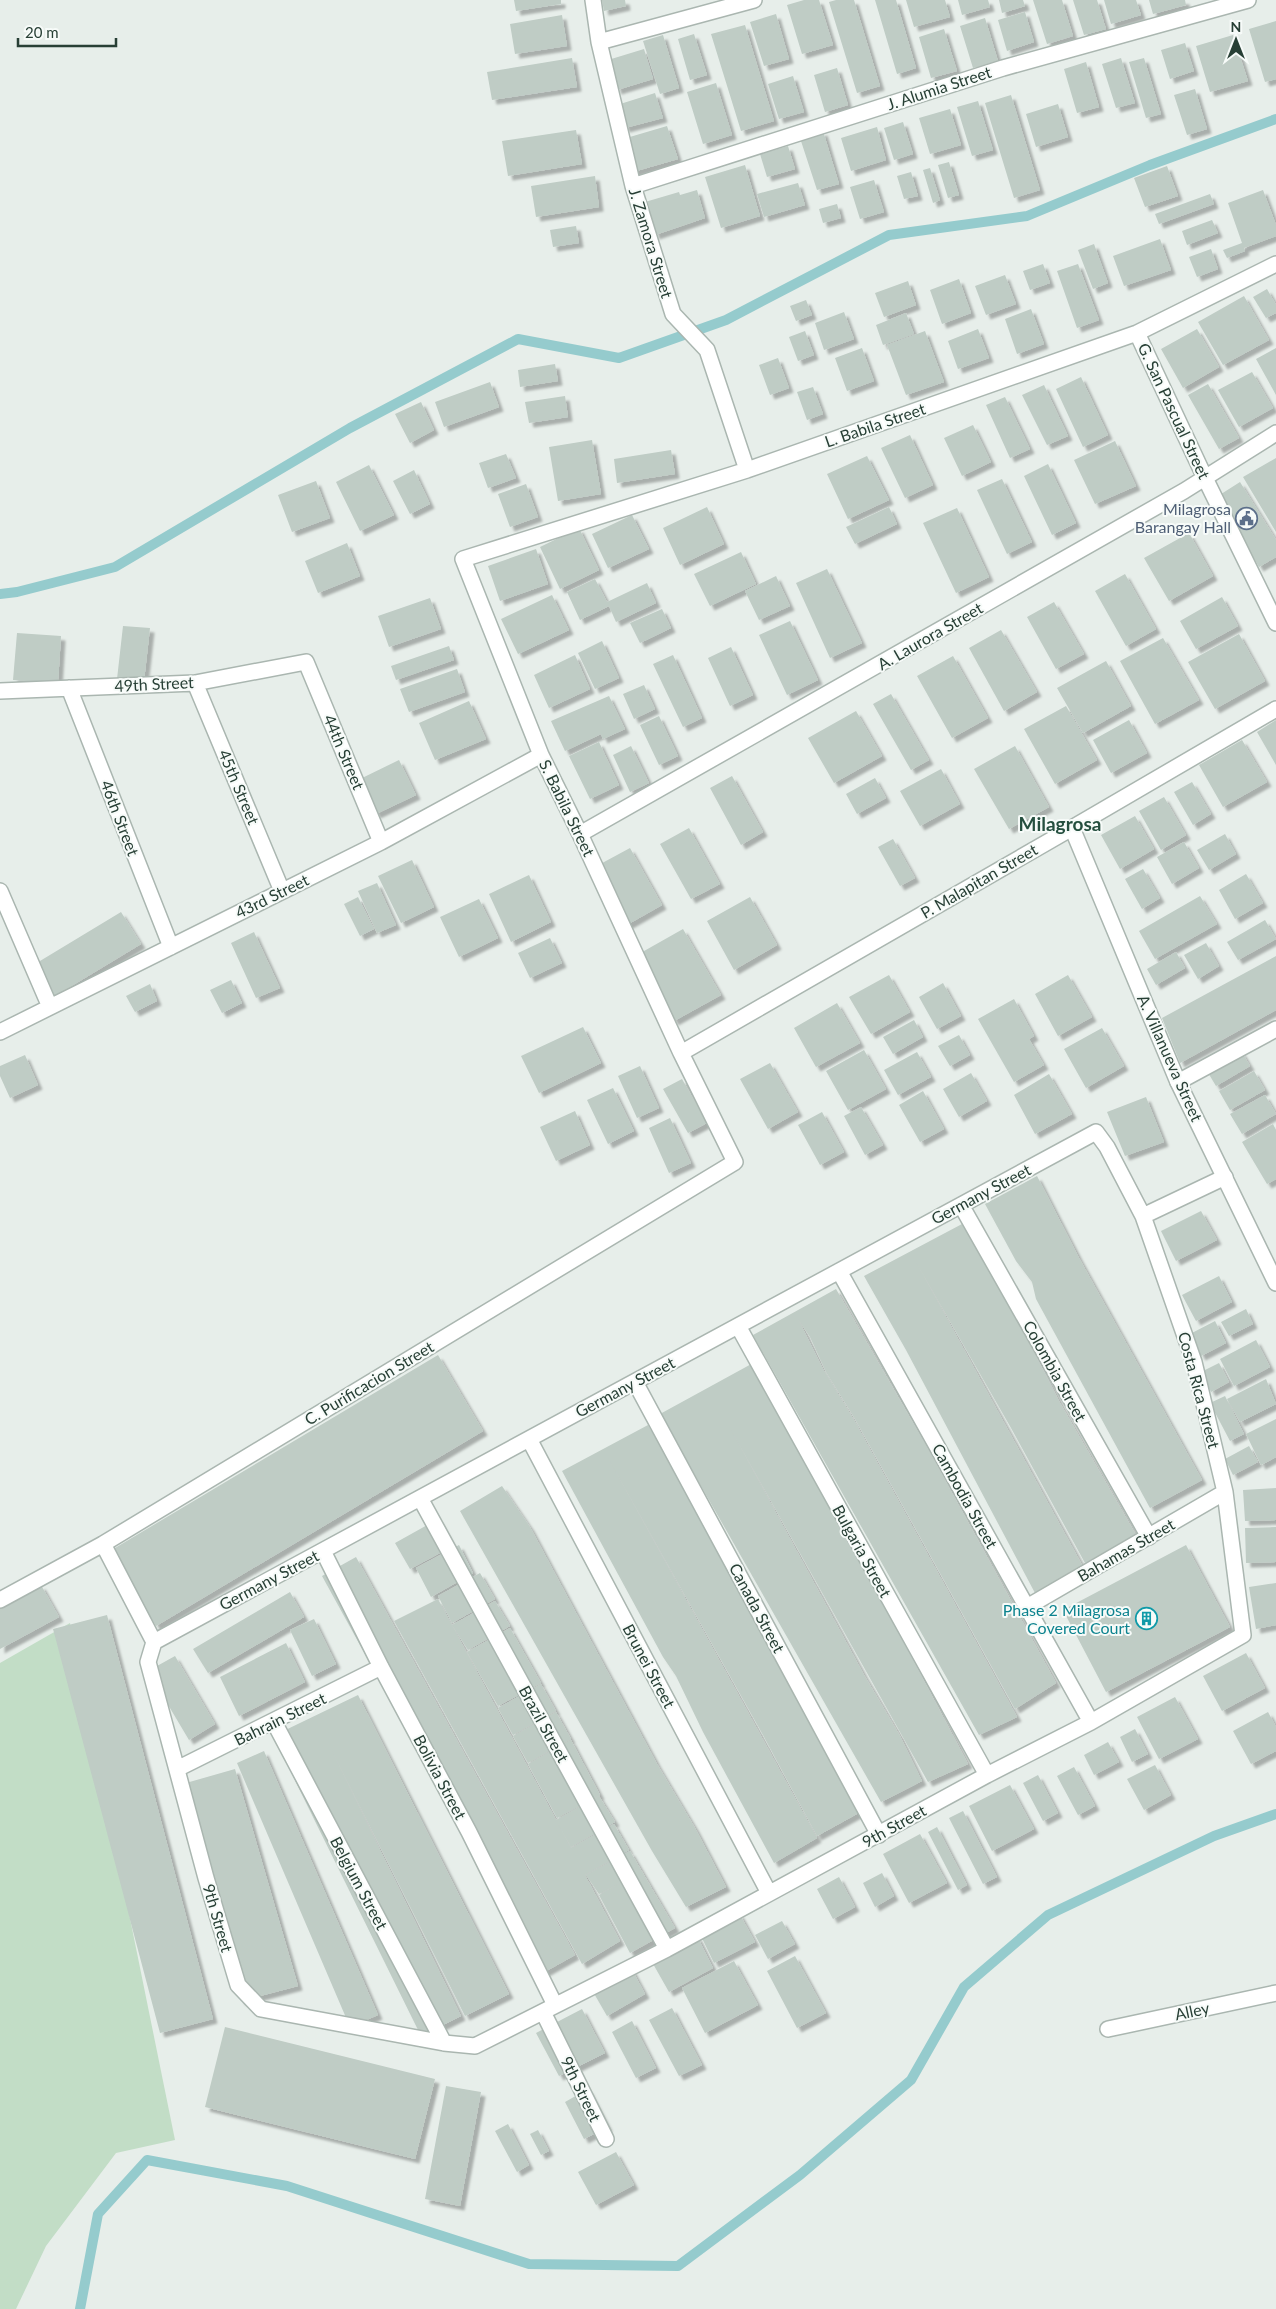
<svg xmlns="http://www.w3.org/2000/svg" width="1276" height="2309" viewBox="0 0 1276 2309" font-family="Lato,sans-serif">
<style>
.green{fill:#c2ddc6}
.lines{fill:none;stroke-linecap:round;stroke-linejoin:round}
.stream{stroke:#95cbcd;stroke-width:10}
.building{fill:#bfccc5;filter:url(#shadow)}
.service-casing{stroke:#aab6b0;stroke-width:18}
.minor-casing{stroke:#aab6b0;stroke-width:18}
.tertiary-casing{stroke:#aab6b0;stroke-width:18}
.service{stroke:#fff;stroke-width:15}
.minor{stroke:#fff;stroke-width:15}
.tertiary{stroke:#fff;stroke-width:15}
.labels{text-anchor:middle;stroke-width:4;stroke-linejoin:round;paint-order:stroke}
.street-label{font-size:16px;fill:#273f35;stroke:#f7fbf9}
.service-label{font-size:16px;fill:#4e5e75;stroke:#f7fbf9;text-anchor:end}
.culture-label{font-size:16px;fill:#0d838f;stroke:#f7fbf9;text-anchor:end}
.quarter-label{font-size:19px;font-weight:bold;fill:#254f3f;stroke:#f7fbf9}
</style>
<defs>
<filter id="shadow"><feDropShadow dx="4.5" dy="4.5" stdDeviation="1" flood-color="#0004"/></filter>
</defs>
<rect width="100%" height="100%" fill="#e7eeea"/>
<path class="green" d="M70 1623 175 2140 116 2153 46 2246 16 2309H0V1663Z"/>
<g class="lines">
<path class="stream" d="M0 594 17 592 115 567 350 428 518 339 619 358 726 320 889 235 1027 216 1150 165 1276 119
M80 2309 98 2214 147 2160 287 2186 529 2264 678 2266 800 2175 911 2080 964 1987 1048 1915 1214 1836 1276 1814"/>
</g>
<path class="building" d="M514 0H561V4L516 11Z
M602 0H625L626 6 604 11Z
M804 0H819L833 45 802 54 787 5Z
M836 0H854L880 86 857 93 829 2Z
M875 0H896L916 68 897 74Z
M906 0H945L950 17 914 27Z
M958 0H988L990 7 962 15Z
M999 0H1023L1025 6 1002 13Z
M1033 0H1062L1073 36 1047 44Z
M1073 0H1097L1106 29 1084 35Z
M1104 0H1136L1141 15 1111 24Z
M1149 0H1185L1186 5 1153 14Z
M1025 12 1034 42 1007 51 998 20Z
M776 14 789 59 764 66 750 22Z
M562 15 567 46 515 54 510 24Z
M985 18 998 61 973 68 960 26Z
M1276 21V79L1265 82 1249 29Z
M745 25 774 121 741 131 711 34Z
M944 29 957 71 931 78 919 37Z
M694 34 707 75 690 80 678 39Z
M663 35 679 88 660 94 643 41Z
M1233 35 1248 81 1210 92 1196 46Z
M1185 43 1194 71 1170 79 1161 50Z
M644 49 653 79 617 90 608 60Z
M572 58 577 87 492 100 487 72Z
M1121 58 1135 103 1116 108 1102 64Z
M1144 58 1161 114 1146 118 1129 62Z
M1086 62 1099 107 1077 113 1064 69Z
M837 68 848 105 825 112 814 75Z
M793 76 804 112 779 119 768 84Z
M716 83 732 135 703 144 687 92Z
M1195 89 1207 129 1187 135 1174 95Z
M655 93 663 118 625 128 617 105Z
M1011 95 1040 190 1014 198 985 103Z
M978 101 993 150 972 156 957 107Z
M1058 104 1068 137 1036 147 1026 114Z
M950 109 961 145 930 154 919 118Z
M903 122 913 154 894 160 884 128Z
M667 126 678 159 633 172 623 139Z
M877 127 886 160 851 171 841 138Z
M576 130 582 164 508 176 502 141Z
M823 131 839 184 817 190 800 138Z
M788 146 795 169 767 177 760 154Z
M949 162 959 195 948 198 938 165Z
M745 165 760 216 721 228 705 177Z
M1167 166 1178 196 1145 207 1134 178Z
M930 168 940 200 933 203 923 170Z
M911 172 918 196 904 199 897 176Z
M595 176 599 207 536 217 531 186Z
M874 180 884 212 860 219 850 187Z
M798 183 805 205 764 217 757 194Z
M697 190 705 218 655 235 645 202 679 192 680 195Z
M1263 190 1276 225V236L1244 248 1245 251 1227 258 1223 250 1242 243 1228 203Z
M1210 194 1214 204 1159 224 1155 214Z
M837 204 841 218 823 223 819 209Z
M1212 220 1218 233 1187 245 1182 231Z
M576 226 579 243 553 247 550 230Z
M1160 239 1171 270 1124 286 1113 256Z
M1094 244 1108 283 1093 289 1078 250Z
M1211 249 1218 269 1197 277 1189 257Z
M1043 264 1050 283 1030 290 1023 271Z
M1078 264 1099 320 1077 328 1057 271Z
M1005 275 1016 304 986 315 975 286Z
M959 279 971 313 942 324 930 290Z
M908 281 916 305 884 317 875 293Z
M1267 289 1276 305V313L1266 318 1253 297Z
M1244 296 1269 340 1223 365 1198 322Z
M806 300 812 315 796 321 790 306Z
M1031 309 1044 344 1017 354 1005 319Z
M844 312 854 339 824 350 815 323Z
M906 313 914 334 883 345 876 325Z
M978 329 989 358 958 369 948 341Z
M1197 329 1219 367 1183 388 1161 349Z
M805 331 814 355 798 361 789 337Z
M925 331 944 382 906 395 887 345Z
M862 348 874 381 847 391 835 358Z
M1276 348V395L1256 359Z
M778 358 789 388 770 395 759 365Z
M555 364 558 381 520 387 518 370Z
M1252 372 1273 408 1239 427 1218 390Z
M1081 377 1108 435 1083 447 1056 389Z
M490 382 499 407 444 427 435 402Z
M1208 384 1239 438 1219 449 1188 395Z
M1044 385 1068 436 1047 445 1022 395Z
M813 387 823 414 807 420 797 392Z
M565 396 568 417 529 423 525 402Z
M1005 397 1030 449 1010 458 986 405Z
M421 402 434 430 410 443 395 414Z
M973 425 991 462 962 476 944 438Z
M910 435 933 485 905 498 881 448Z
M592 440 601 494 558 501 549 447Z
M1115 441 1136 486 1095 504 1074 460Z
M671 450 675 474 617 483 614 459Z
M506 454 516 478 488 488 479 463Z
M867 456 889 500 848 519 827 474Z
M1276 458V532L1243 477Z
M1048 464 1076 523 1052 535 1024 476Z
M369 465 394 515 360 531 336 482Z
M414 470 430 504 410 514 393 481Z
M1002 479 1032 542 1007 554 977 490Z
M316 481 330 518 292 532 278 495Z
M1240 482 1276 540V557L1259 567 1218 496Z
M526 484 538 517 510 527 498 494Z
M707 507 724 544 680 565 663 528Z
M889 507 897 524 855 544 846 527Z
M957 508 989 577 956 593 923 523Z
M632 515 649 549 608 568 592 534Z
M579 528 599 570 560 589 540 547Z
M1189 533 1213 576 1169 601 1144 558Z
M347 543 360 576 318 593 305 561Z
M536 549 548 584 500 601 488 566Z
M741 552 756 584 710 606 694 574Z
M827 569 862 643 830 658 796 583Z
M1125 574 1156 629 1126 646 1095 591Z
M776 576 790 606 759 620 745 591Z
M595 579 607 602 647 583 656 603 616 622 609 606 580 620 567 592Z
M552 595 569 630 518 654 501 619Z
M1222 597 1238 626 1196 649 1180 621Z
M430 598 441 629 389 647 378 616Z
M1054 602 1084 654 1056 669 1027 617Z
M662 609 671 628 640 643 630 623Z
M790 621 818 680 787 695 759 635Z
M123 626 150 628 144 681 117 679Z
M1001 630 1037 692 1004 711 969 648Z
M17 633 61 636 58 683 13 680Z
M1239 634 1265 681 1215 709 1188 662Z
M1163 638 1199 700 1155 724 1120 661Z
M602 641 619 678 595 689 578 653Z
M449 646 454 660 396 680 391 666Z
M731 647 753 695 730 706 708 658Z
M575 655 590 689 549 708 534 675Z
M673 655 702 718 683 727 653 664Z
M953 656 988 718 952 738 917 676Z
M1106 661 1131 706 1083 733 1057 688Z
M457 669 465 692 409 712 400 689Z
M644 685 655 709 634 719 623 694Z
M891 694 929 760 911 770 873 704Z
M609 696 625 729 603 739 601 734 565 751 551 721Z
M469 701 486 739 435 760 419 723Z
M1066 706 1097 760 1055 784 1024 729Z
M856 711 882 756 834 783 808 738Z
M659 716 678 756 659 765 640 725Z
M1129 720 1147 753 1111 773 1093 740Z
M1276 720V765L1257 732Z
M1242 740 1267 782 1223 807 1199 765Z
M599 742 619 785 590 799 569 756Z
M631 746 649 783 630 792 613 755Z
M1015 746 1049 807 1009 829 974 769Z
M399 760 416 795 376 814 358 780Z
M941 769 960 804 920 826 900 791Z
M732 776 763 832 741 845 710 788Z
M875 778 886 798 857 814 846 794Z
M1192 782 1211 814 1193 825 1174 792Z
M1164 797 1186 835 1161 850 1139 811Z
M1135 816 1154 849 1120 869 1101 835Z
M689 828 720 884 691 899 660 844Z
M1225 834 1236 854 1209 870 1197 850Z
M893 839 915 878 900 886 878 847Z
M1184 842 1199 868 1172 884 1157 857Z
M630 848 662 905 625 926 593 868Z
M412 860 434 907 401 923 378 876Z
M1143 869 1160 898 1142 909 1125 879Z
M1246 874 1263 903 1235 919 1219 890Z
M529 875 551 922 511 942 489 894Z
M377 883 396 925 377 933 358 891Z
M1200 896 1217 924 1155 959 1139 931Z
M358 897 374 929 360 936 344 904Z
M750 897 777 945 734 970 707 921Z
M479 899 498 938 459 957 440 917Z
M121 912 141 944 55 996 35 964Z
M1265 920 1276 939 1238 960 1227 942Z
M683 929 721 995 674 1021 637 955Z
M254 932 280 988 256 998 231 943Z
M550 938 562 963 530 978 518 953Z
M1206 943 1219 966 1198 979 1184 955Z
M1176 952 1185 968 1156 985 1147 969Z
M1276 956V1010L1180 1063 1162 1018Z
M889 975 910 1012 871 1034 849 997Z
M1068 975 1092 1017 1058 1036 1035 994Z
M231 980 242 1003 222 1013 210 990Z
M943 983 961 1016 937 1029 919 997Z
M150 984 157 1001 135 1012 126 996Z
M1014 999 1034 1036 1029 1039 1044 1065 1014 1082 978 1019Z
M837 1003 860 1043 816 1067 794 1028Z
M914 1020 923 1037 893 1054 883 1037Z
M583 1027 601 1063 539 1093 521 1056Z
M1102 1028 1124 1066 1086 1088 1064 1049Z
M959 1035 970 1055 950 1066 938 1046Z
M864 1050 886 1089 848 1110 826 1071Z
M1241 1051 1250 1066 1216 1086 1207 1071Z
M917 1052 931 1077 898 1095 884 1070Z
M25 1055 38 1085 10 1098 0 1076V1066Z
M770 1063 798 1112 768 1129 740 1079Z
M640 1066 659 1108 637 1118 618 1076Z
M1254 1071 1265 1090 1230 1110 1219 1091Z
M971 1073 987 1101 959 1117 943 1089Z
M1049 1074 1072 1114 1035 1134 1014 1095Z
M682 1079 707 1123 688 1133 663 1089Z
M613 1088 634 1131 608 1144 587 1100Z
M923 1091 944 1129 920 1142 899 1105Z
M1265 1095 1276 1114 1242 1134 1230 1114Z
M1146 1097 1164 1142 1125 1156 1107 1112Z
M861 1107 883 1145 865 1155 844 1116Z
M575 1111 590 1145 556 1161 540 1127Z
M822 1112 844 1152 820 1165 798 1125Z
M670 1118 691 1163 669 1173 649 1128Z
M1273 1124 1276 1130V1179L1267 1184 1242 1142Z
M1037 1176 1079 1258 1202 1480 1150 1508 1036 1299 1032 1282 1016 1261 985 1204Z
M1201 1211 1217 1240 1176 1261 1161 1231Z
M962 1224 984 1263 996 1278 1060 1403 1136 1535 1085 1563 1011 1428 916 1262 1082 1565 1035 1593 906 1350 864 1276Z
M1219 1276 1232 1302 1196 1321 1182 1295Z
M836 1289 928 1449 1056 1683 1015 1709 855 1419 826 1372 810 1337 798 1319 823 1369 854 1420 1017 1717 979 1735 753 1335Z
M1246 1309 1253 1324 1229 1336 1221 1322Z
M1215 1321 1226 1343 1201 1356 1190 1334Z
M1256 1340 1270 1367 1234 1386 1220 1359Z
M438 1355 483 1431 156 1626 110 1551Z
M755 1362 968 1764 928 1782 730 1428 864 1675 900 1736 922 1781 881 1802 660 1414Z
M1219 1363 1229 1382 1211 1392 1201 1372Z
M1266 1379 1276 1404 1240 1422 1227 1399Z
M1225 1396 1244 1434 1230 1441 1210 1403Z
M1276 1419V1457L1261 1465 1246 1434Z
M648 1425 864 1810 817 1836 763 1735 607 1456 817 1838 774 1863 703 1732 676 1676 663 1657 562 1471Z
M1249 1446 1258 1462 1233 1475 1225 1459Z
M502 1486 530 1527 657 1764 695 1828 726 1887 686 1907 652 1851 460 1511Z
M1276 1488V1520L1245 1521 1243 1490Z
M438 1519 453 1546 410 1569 395 1543Z
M1276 1527V1562L1246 1563 1245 1528Z
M459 1545 473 1573 431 1597 416 1568Z
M1186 1545 1230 1627 1106 1692 1063 1610Z
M356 1557 575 1955 541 1974 322 1576Z
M480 1573 495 1599 452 1623 438 1596Z
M1276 1583V1625L1256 1629 1249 1587Z
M41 1585 59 1617 0 1649V1608Z
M290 1592 304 1617 208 1673 193 1649Z
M438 1599 571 1848 614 1824 629 1850 585 1875 620 1941 582 1964 394 1621Z
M495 1601 510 1626 468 1650 452 1625Z
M107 1615 213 2019 160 2033 53 1629Z
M314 1619 336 1664 312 1676 290 1630Z
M510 1628 541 1683 498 1706 467 1652Z
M286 1643 305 1682 239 1716 220 1677Z
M1246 1653 1265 1688 1222 1711 1203 1676Z
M175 1656 215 1724 189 1740 148 1671Z
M541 1684 556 1711 513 1735 498 1708Z
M358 1695 509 1994 465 2016 331 1749 461 2016 421 2036 273 1736Z
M1175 1697 1198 1739 1159 1759 1137 1717Z
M556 1712 571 1739 528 1763 513 1736Z
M1268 1712 1276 1727V1751L1251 1764 1233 1731Z
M1135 1729 1148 1754 1132 1762 1120 1737Z
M571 1740 600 1795 557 1818 528 1764Z
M1108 1742 1119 1762 1094 1775 1084 1755Z
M264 1751 378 2015 350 2027 237 1763Z
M1155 1765 1171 1795 1144 1810 1127 1779Z
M1074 1767 1095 1806 1078 1815 1057 1776Z
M235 1769 298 1986 241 2001 179 1785Z
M1038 1775 1058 1813 1043 1821 1023 1783Z
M1010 1785 1034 1829 992 1851 969 1806Z
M599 1796 615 1822 571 1847 556 1820Z
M963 1811 997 1877 983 1884 949 1818Z
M937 1827 967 1885 958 1890 928 1832Z
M920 1834 947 1883 909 1903 883 1854Z
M630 1851 675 1928 630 1953 599 1895 620 1883 599 1894 586 1875Z
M882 1873 894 1896 875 1907 863 1883Z
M839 1877 855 1907 833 1919 817 1889Z
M739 1913 755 1942 714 1963 699 1932Z
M782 1921 795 1944 768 1959 755 1935Z
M697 1936 713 1968 669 1992 652 1962Z
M795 1956 826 2013 797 2028 767 1971Z
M734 1961 758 2005 705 2033 682 1988Z
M631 1968 645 1994 607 2016 592 1990Z
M672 2008 702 2065 679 2076 649 2020Z
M582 2009 605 2053 559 2076 536 2033Z
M632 2021 656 2068 636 2078 612 2032Z
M225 2027 435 2079 415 2159 205 2107Z
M446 2086 481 2092 460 2206 425 2199Z
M588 2089 608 2127 584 2139 565 2102Z
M508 2124 529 2165 517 2172 495 2131Z
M538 2130 549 2151 541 2155 530 2134Z
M616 2152 634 2185 596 2205 578 2172Z"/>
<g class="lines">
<defs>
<path id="service" d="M1205 478 1276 623"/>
<path id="minor" d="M593 0 599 42 633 186 673 314 707 350 747 470
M599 42 754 0
M633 186 1003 68 1248 0
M1137 333 1205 478
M195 683 282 891
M69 688 171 947
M0 691 195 683 306 662 381 842
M580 834 1184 491 1276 433
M0 891 50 1007
M0 1032 381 842 541 755
M681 1053 1072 828
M1178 1082 1276 1029
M961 1205 1149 1537
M1143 1216 1225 1177
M839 1271 1091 1722
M738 1326 987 1775
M635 1382 879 1835
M529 1439 769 1893
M420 1498 667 1949
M103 1544 154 1642 148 1662 206 1878 238 1985 261 2009 444 2043 475 2046 667 1949 987 1775 1091 1722 1243 1635 1225 1492 1194 1362 1143 1216 1107 1147 1096 1132 154 1642
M323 1551 381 1667 469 1832 555 2005
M0 1600 103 1544 735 1162 681 1053 580 834 541 755 463 559 747 470 1137 333 1276 264
M1027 1607 1225 1492
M274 1722 444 2043
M177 1769 381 1667
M543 2012 606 2139
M1108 2029 1276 1993"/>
<path id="tertiary" d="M1276 709 1072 828 1178 1082 1276 1283"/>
</defs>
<use href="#service" class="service-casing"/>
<use href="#minor" class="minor-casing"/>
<use href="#tertiary" class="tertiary-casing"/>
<use href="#service" class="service"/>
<use href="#minor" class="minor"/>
<use href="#tertiary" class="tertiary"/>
</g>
<defs>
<symbol id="civic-ring" viewBox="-11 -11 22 22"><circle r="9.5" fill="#f7fbf9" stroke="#5c6f8a" stroke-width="1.5"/><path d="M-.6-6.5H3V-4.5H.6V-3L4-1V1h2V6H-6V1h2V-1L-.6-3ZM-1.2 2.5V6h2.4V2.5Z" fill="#5c6f8a"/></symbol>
<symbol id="building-ring" viewBox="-11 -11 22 22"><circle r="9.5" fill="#f7fbf9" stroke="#0f9aa8" stroke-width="1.5"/><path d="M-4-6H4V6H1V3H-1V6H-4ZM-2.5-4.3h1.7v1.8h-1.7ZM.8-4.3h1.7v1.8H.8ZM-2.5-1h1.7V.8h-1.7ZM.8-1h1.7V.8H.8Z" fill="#0f9aa8"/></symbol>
</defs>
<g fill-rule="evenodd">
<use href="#civic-ring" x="1234" y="506" width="25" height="25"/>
<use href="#building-ring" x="1134" y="1606" width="25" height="25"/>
</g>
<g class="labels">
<g class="street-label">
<text transform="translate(939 88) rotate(-18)" y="6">J. Alumia Street</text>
<text transform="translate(651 243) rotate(73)" y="6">J. Zamora Street</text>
<text transform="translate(1174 411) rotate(65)" y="6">G. San Pascual Street</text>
<text transform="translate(875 425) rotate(-19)" y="6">L. Babila Street</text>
<text transform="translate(930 636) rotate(-30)" y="6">A. Laurora Street</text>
<text transform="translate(154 684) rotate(-3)" y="6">49th Street</text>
<text transform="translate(344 752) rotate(67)" y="6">44th Street</text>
<text transform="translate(239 787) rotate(67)" y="6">45th Street</text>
<text transform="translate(567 808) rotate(64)" y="6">S. Babila Street</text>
<text transform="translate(120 818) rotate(69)" y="6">46th Street</text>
<text transform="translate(979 881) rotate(-30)" y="6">P. Malapitan Street</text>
<text transform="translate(272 896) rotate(-26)" y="6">43rd Street</text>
<text transform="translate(1170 1058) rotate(66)" y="6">A. Villanueva Street</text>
<text transform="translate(981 1194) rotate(-28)" y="6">Germany Street</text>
<text transform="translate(1055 1371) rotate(61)" y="6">Colombia Street</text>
<text transform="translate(369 1383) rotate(-31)" y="6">C. Purificacion Street</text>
<text transform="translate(625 1387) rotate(-28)" y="6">Germany Street</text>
<text transform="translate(1199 1390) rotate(75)" y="6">Costa Rica Street</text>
<text transform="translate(965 1496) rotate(61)" y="6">Cambodia Street</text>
<text transform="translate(1126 1550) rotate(-30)" y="6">Bahamas Street</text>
<text transform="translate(862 1551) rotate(61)" y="6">Bulgaria Street</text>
<text transform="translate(269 1580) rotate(-28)" y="6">Germany Street</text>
<text transform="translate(757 1608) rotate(62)" y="6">Canada Street</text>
<text transform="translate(649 1666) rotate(62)" y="6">Brunei Street</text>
<text transform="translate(280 1719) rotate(-26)" y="6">Bahrain Street</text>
<text transform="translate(544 1724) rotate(61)" y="6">Brazil Street</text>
<text transform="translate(440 1777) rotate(62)" y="6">Bolivia Street</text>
<text transform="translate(894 1826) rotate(-29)" y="6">9th Street</text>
<text transform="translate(359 1883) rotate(62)" y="6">Belgium Street</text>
<text transform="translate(218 1918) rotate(74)" y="6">9th Street</text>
<text transform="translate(1192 2011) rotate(-12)" y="6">Alley</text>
<text transform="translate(581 2089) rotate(64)" y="6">9th Street</text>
</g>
<g class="service-label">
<text x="1231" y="515">Milagrosa<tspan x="1231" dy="18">Barangay Hall</tspan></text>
</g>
<g class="culture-label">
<text x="1130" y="1616">Phase 2 Milagrosa<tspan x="1130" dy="18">Covered Court</tspan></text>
</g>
<g class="quarter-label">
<text x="1060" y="831">Milagrosa</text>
</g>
</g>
<g transform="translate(1236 40)" stroke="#f7fbf9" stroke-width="4" paint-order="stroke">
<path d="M0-4L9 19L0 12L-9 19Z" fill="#273f35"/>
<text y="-8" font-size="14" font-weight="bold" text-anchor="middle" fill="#273f35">N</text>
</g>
<path d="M18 38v8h98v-8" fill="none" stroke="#273f35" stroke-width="2.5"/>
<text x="25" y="38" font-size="15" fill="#273f35" stroke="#f7fbf9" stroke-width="4" paint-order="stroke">20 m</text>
</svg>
